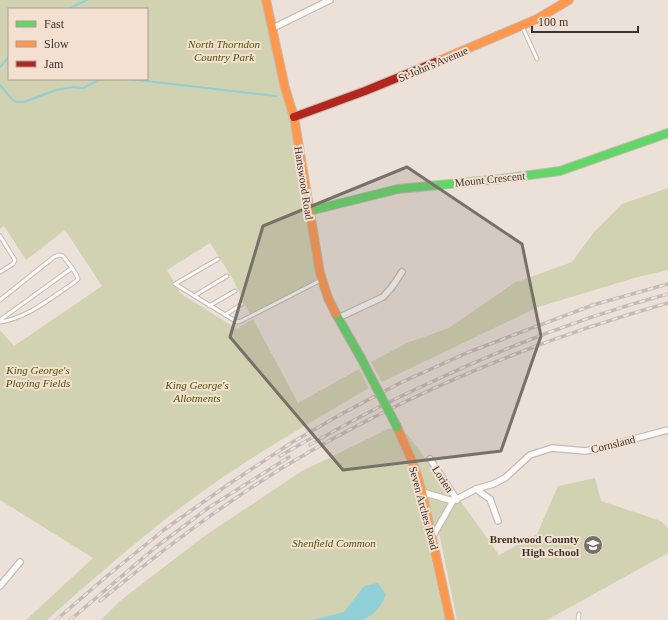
<svg xmlns="http://www.w3.org/2000/svg" width="668" height="620" viewBox="0 0 668 620" font-family="Georgia,serif">
<style>
.green{fill:#d1d2b1;fill-rule:evenodd}
.water{fill:#91d0d6}
.lines{fill:none;stroke-linecap:round;stroke-linejoin:round}
.stream{stroke:#91d0d6;stroke-width:2}
.lane-casing{stroke:#c3bbb4;stroke-width:5}
.street-casing{stroke:#c3bbb4;stroke-width:8}
.fast-casing{stroke:#c3bbb4;stroke-width:10}
.slow-casing{stroke:#c3bbb4;stroke-width:10}
.jam-casing{stroke:#c3bbb4;stroke-width:10}
.lane{stroke:#fcfaf9;stroke-width:3}
.street{stroke:#fcfaf9;stroke-width:5.5}
.fast{stroke:#63d668;stroke-width:8}
.slow{stroke:#ff974d;stroke-width:8}
.jam{stroke:#b3261e;stroke-width:8}
.rail-casing{stroke:#c0bcba;stroke-width:3.5}
.rail{stroke:#f4e0d0;stroke-width:2;stroke-dasharray:6;stroke-linecap:butt}
.fast-bridge-casing{stroke:#c3bbb4;stroke-width:10;stroke-linecap:butt}
.fast-bridge{stroke:#63d668;stroke-width:8}
.marked{fill:#797069;fill-opacity:0.2;stroke:#797069;stroke-width:3;stroke-linejoin:round}
.labels{text-anchor:middle;stroke-width:4;stroke-linejoin:round;paint-order:stroke}
.park-label{font-size:11px;font-style:italic;fill:#4c5603;stroke:#f4e0d0}
.street-label{font-size:11px;fill:#3b332d;stroke:#f4e0d0}
.poi-label{font-size:11px;font-weight:bold;fill:#3b332d;stroke:#f4e0d0;text-anchor:end}
</style>
<rect width="100%" height="100%" fill="#ece1d8"/>
<path class="green" d="M0 0H266L322 279 251 316 231 276 210 243 167 270 180 293 237 329 253 319 298 403 359 369 369 388C329 412 288 435 249 460 176 506 111 563 47 620H26L93 558 0 500V330L14 346 102 286 65 230 26 260 4 226 0 229ZM9 9H147V79H9Z
M668 188V270L638 277 538 307 382 382 371 362 407 343 449 328 514 283 572 262 594 232 622 204Z
M397 427 403 439 407 434 436 473 453 501 460 500 499 555 537 534 558 486 595 478 601 501 661 521 668 528V553L547 620H457L438 528 433 536 424 526 445 620H101L120 601 203 537 302 471 388 429Z"/>
<path class="water" d="M378 583 386 595C382 605 374 616 362 620H313L344 612 364 586Z"/>
<g class="lines">
<path class="stream" d="M68 9 87 0
M0 67 9 57
M129 79 276 96
M0 85 10 97 16 102H24L56 90 73 87 83 88 101 79"/>
<defs>
<path id="lane" d="M522 26 537 59
M0 236 15 260 13 264 0 272
M218 259 175 284 237 322 241 321 321 280
M194 296 227 276
M0 300 54 257 59 255 63 256 72 268 0 320
M209 306 235 291
M225 315 242 304
M0 322C28 318 52 297 75 282L78 279 77 276 72 268
M578 620 579 614"/>
<path id="street" d="M273 28 330 0
M338 318 383 297 392 287 402 272
M430 459 457 500
M476 489 490 499 498 521
M422 492 453 501
M433 536 453 501 476 489 493 484 505 478 530 455 552 448 585 451 596 449 668 430
M0 586 20 562"/>
<path id="fast" d="M309 211 398 189 501 179 560 171 668 133
M336 314 361 358"/>
<path id="slow" d="M266 0 285 88 294 117 320 273 328 298 336 314
M436 62 537 19 569 0
M397 427 415 468 422 492 450 620"/>
<path id="jam" d="M294 117 365 91 436 62"/>
</defs>
<use href="#lane" class="lane-casing"/>
<use href="#street" class="street-casing"/>
<use href="#fast" class="fast-casing"/>
<use href="#slow" class="slow-casing"/>
<use href="#jam" class="jam-casing"/>
<use href="#lane" class="lane"/>
<use href="#street" class="street"/>
<use href="#fast" class="fast"/>
<use href="#slow" class="slow"/>
<use href="#jam" class="jam"/>
<defs>
<path id="rail" d="M310 445C348 422 388 402 429 383 506 347 586 316 668 294
M280 456 313 437
M100 601C166 547 234 495 309 452 421 388 544 338 668 303
M56 620 107 576 165 529 226 486 291 443 345 412 402 382 469 352 593 305 668 284
M70 620 156 547 208 508 289 457"/>
</defs>
<use href="#rail" class="rail-casing"/>
<use href="#rail" class="rail"/>
<defs>
<path id="fast-bridge" d="M361 358 397 427"/>
</defs>
<use href="#fast-bridge" class="fast-bridge-casing"/>
<use href="#fast-bridge" class="fast-bridge"/>
</g>
<path class="marked" d="M407 167 522 244 541 336 501 451 343 470 230 337 263 226Z"/>
<defs>
<symbol id="school-disc" viewBox="-11 -11 22 22"><circle r="9.5" fill="#797069" stroke="#f4e0d0"/><path d="M0-5L7-2L0 1L-7-2ZM-4 1L0 2.5L4 1V4Q0 6-4 4Z" fill="#fff"/></symbol>
</defs>
<g fill-rule="evenodd">
<use href="#school-disc" x="582" y="534" width="22" height="22"/>
</g>
<g class="labels">
<g class="park-label">
<text x="224" y="48">North Thorndon<tspan x="224" dy="13">Country Park</tspan></text>
<text x="38" y="374">King George's<tspan x="38" dy="13">Playing Fields</tspan></text>
<text x="197" y="389">King George's<tspan x="197" dy="13">Allotments</tspan></text>
<text x="334" y="547">Shenfield Common</text>
</g>
<g class="street-label">
<text transform="translate(433 64) rotate(-23)" y="4">St John's Avenue</text>
<text transform="translate(490 179) rotate(-6)" y="4">Mount Crescent</text>
<text transform="translate(304 183) rotate(81)" y="4">Hartswood Road</text>
<text transform="translate(613 444) rotate(-14)" y="4">Cornsland</text>
<text transform="translate(443 479) rotate(57)" y="4">Lorien</text>
<text transform="translate(424 508) rotate(75)" y="4">Seven Arches Road</text>
</g>
<g class="poi-label">
<text x="579" y="543">Brentwood County<tspan x="579" dy="13">High School</tspan></text>
</g>
</g>
<rect x="8" y="8" width="140" height="72" fill="#f4e0d0" stroke="#aa9b8f"/>
<rect x="16" y="21" width="20" height="6" fill="#63d668" stroke="#aa9b8f"/>
<text x="44" y="28" font-size="12" fill="#3b332d">Fast</text>
<rect x="16" y="41" width="20" height="6" fill="#ff974d" stroke="#aa9b8f"/>
<text x="44" y="48" font-size="12" fill="#3b332d">Slow</text>
<rect x="16" y="61" width="20" height="6" fill="#b3261e" stroke="#aa9b8f"/>
<text x="44" y="68" font-size="12" fill="#3b332d">Jam</text>
<path d="M532 26v6h106v-6" fill="none" stroke="#3b332d" stroke-width="2"/>
<text x="538" y="26" font-size="12" fill="#3b332d" stroke="#f4e0d0" stroke-width="3" paint-order="stroke">100 m</text>
</svg>
